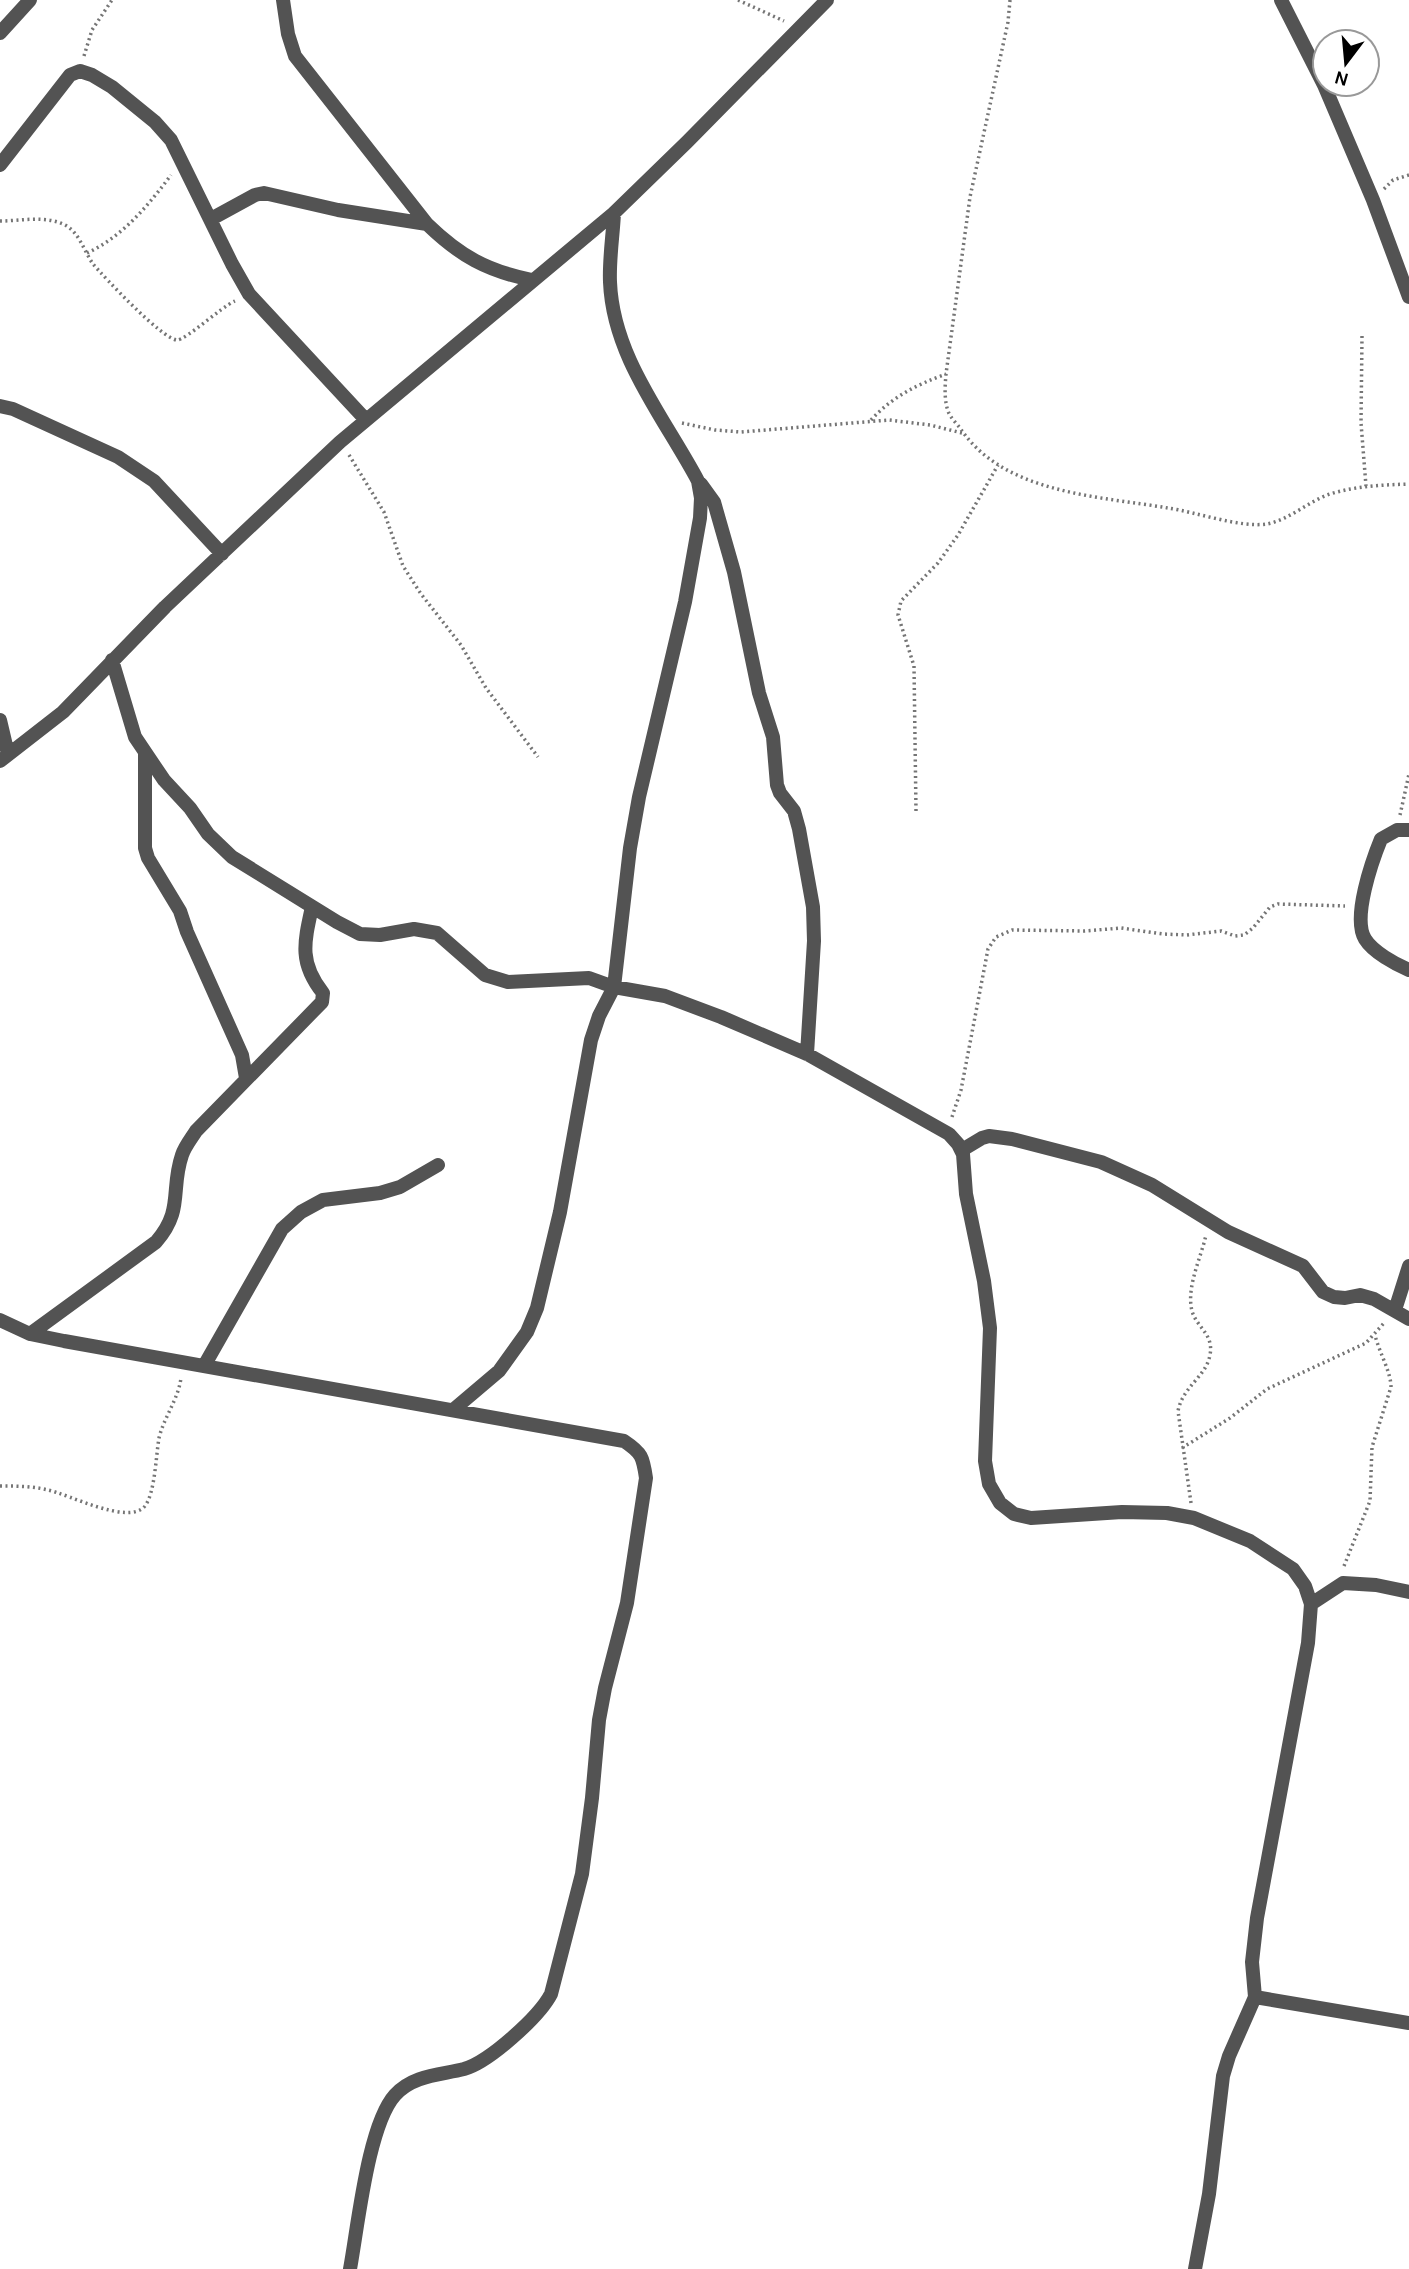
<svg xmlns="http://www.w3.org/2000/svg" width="1409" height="2269" viewBox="0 0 1409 2269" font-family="Karla,sans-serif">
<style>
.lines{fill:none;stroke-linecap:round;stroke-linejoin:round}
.path{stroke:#757575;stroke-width:3.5;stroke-dasharray:2 3.5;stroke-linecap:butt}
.minor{stroke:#535353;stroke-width:14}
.tertiary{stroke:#535353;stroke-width:14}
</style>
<rect width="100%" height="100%" fill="#fff"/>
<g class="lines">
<path class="path" d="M738 0 784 21
M1010 0 1008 22 970 197 946 374C945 386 944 399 948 411 950 417 956 423 960 428 1004 494 1098 496 1168 508 1196 512 1240 528 1267 524 1289 520 1309 501 1330 494 1356 486 1382 485 1409 484
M84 56 92 30 112 0
M1384 189 1393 180 1409 175
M0 221C21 221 45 215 65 225 79 232 84 251 93 264 104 277 162 339 177 340 186 340 221 307 235 301
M87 253C122 237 148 206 171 175
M1362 336 1361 423 1366 486
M871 420C892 397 916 385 946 374
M682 423 715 430 741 432 889 420 930 425 962 433
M349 455 384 512 403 566 421 594 461 645 486 688 538 757
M916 811 914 666 898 615 901 601 938 563 958 535 998 465
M1400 815 1409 774
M952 1117 961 1090 988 949 996 937 1012 930 1085 931 1121 928 1163 934 1187 935 1221 931 1235 936 1244 935 1253 928 1270 907 1278 904 1345 906
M1182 1448 1230 1418 1267 1389 1366 1343 1384 1323
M0 1486C16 1486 32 1486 48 1490 68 1494 129 1526 145 1506 155 1493 156 1455 159 1438 164 1417 178 1400 181 1378
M1191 1503 1178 1411C1183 1386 1206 1377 1210 1355 1214 1334 1197 1328 1192 1311 1186 1287 1201 1258 1206 1235
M1344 1566 1370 1501 1372 1447 1391 1387C1391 1372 1379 1352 1375 1335"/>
<path class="minor" d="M283 0 288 34 295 56 427 224C460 256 487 271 532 280
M0 33 30 0
M0 165 70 75 80 71 92 75 112 87 155 122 171 140 232 264 249 294 366 420
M211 219 255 195 264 193 338 210 427 224
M0 406 13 409 118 457 154 481 222 554
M701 484 714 502 734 572 759 693 773 737 777 785 780 793 794 811 799 829 813 907 814 941 807 1054
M112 660 135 737 164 780 190 808 208 834 232 857 337 922 360 934 380 935 414 929 437 933 485 975 508 982 589 978 614 987 665 996 721 1017 807 1054 949 1134 958 1144 963 1154 966 1194 984 1281 990 1328 985 1461 989 1484 1000 1503 1014 1514 1031 1518 1122 1512 1167 1513 1194 1518 1250 1541 1293 1569 1305 1586 1311 1604 1308 1643 1257 1918 1252 1962 1255 1997 1229 2056 1223 2076 1209 2194 1195 2269
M0 720 8 754
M145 754V848L148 858 180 911 187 932 242 1055 246 1078
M0 761 63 712 165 607 340 442 614 213 687 142 827 0
M1409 830H1397L1381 839C1372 861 1352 918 1365 939 1373 952 1395 964 1409 970
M962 1150 982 1138 989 1136 1012 1139 1101 1162 1152 1185 1228 1232 1303 1266 1323 1292 1334 1297 1345 1298 1360 1295 1374 1299 1409 1319
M1395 1310 1409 1266
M0 1320 30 1334 64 1341 624 1441C642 1453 643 1457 646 1478L627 1603 605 1688 599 1720 592 1798 582 1874 551 1994C539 2017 489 2062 464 2069 440 2075 413 2075 395 2095 368 2125 358 2226 350 2269
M30 1334 156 1242C184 1210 170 1190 182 1155 185 1146 191 1139 196 1131L322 1002 323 993C299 963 304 943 312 907
M204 1366 282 1229 301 1212 323 1200 380 1193 400 1187 438 1165
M453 1410 499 1371 527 1332 537 1308 560 1212 591 1040 599 1016 614 987 630 848 639 797 685 602 700 518 701 498 698 481C664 417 613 357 610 282 609 259 613 235 614 213
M1311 1604 1343 1583 1376 1585 1409 1592
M1255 1997 1409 2023"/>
<path class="tertiary" d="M1281 0 1324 85 1373 200 1409 297"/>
</g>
<g transform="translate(1346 63) rotate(196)"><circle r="33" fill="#ffffff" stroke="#999999" stroke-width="2"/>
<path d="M0-5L12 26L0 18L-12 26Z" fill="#000000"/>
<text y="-10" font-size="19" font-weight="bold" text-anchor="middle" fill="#000000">N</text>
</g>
</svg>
